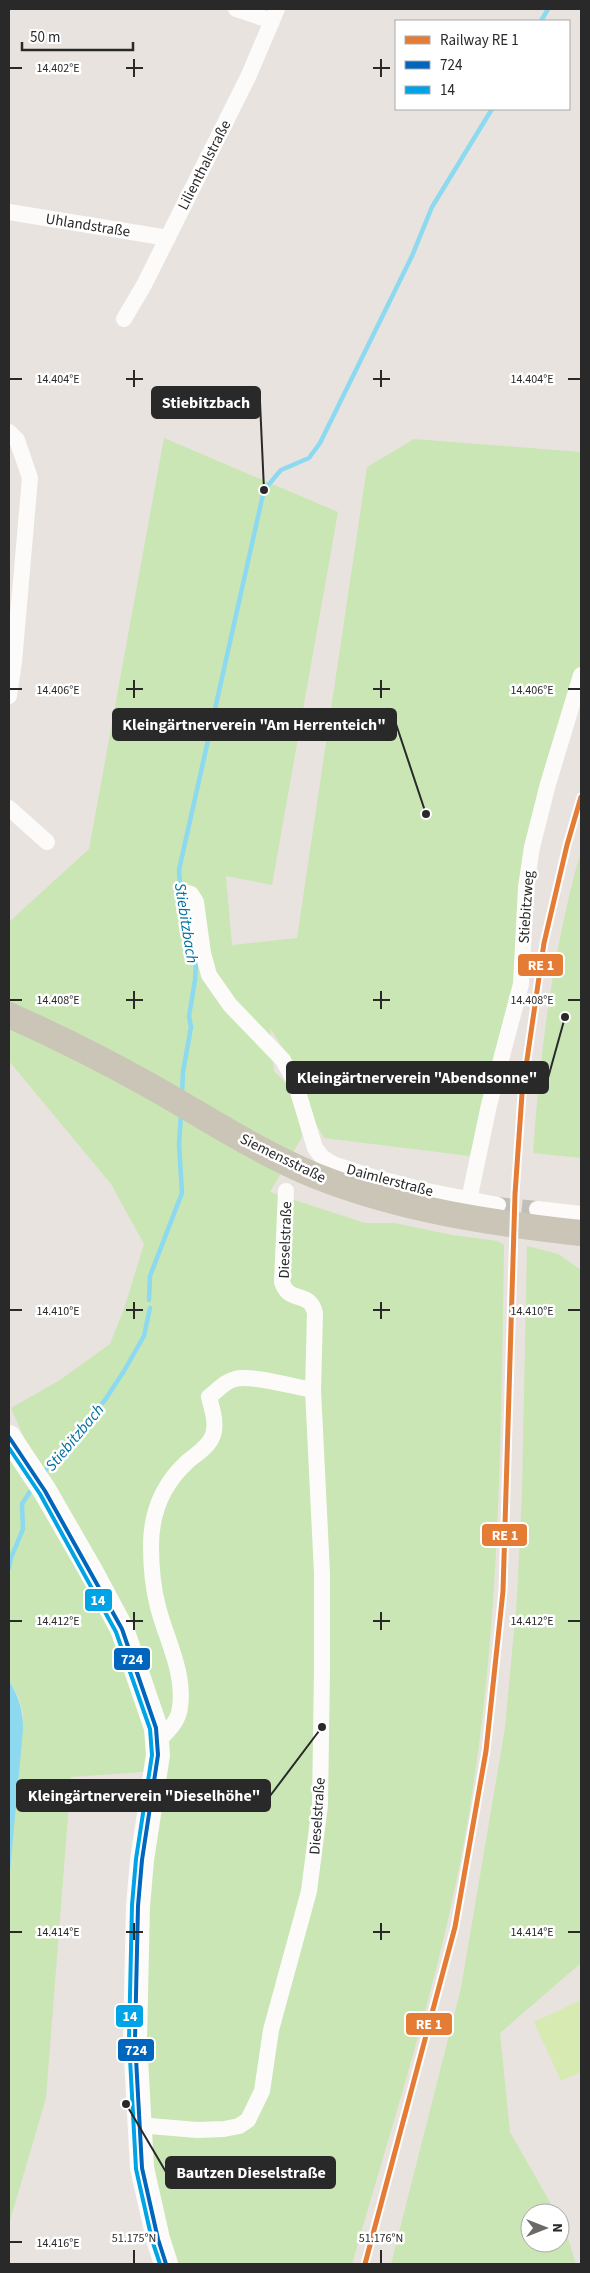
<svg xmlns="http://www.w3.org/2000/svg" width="590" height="2273" viewBox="0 0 590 2273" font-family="'Source Sans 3',sans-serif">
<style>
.green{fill:#cae6b4}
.pitch{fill:#d7eab1}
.water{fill:#8cd9f0}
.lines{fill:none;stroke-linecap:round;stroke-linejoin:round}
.stream{stroke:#8cd9f0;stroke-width:4.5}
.street-tunnel{stroke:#c2beba;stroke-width:16;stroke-dasharray:16 8;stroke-linecap:butt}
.street{stroke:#fcfbfa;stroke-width:16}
.secondary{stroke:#fcfbfa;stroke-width:24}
.primary{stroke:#cac5b7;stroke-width:26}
.bus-1-casing{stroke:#fff;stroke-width:8}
.bus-2-casing{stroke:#fff;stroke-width:8}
.bus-1{stroke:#0065bd;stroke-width:4}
.bus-2{stroke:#00a3e6;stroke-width:4}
.rail-1-casing{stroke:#fff;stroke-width:9}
.rail-1{stroke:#e57c36;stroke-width:5}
.ticks{fill:none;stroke:#292929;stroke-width:2}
.labels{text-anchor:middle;stroke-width:5;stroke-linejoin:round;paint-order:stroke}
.street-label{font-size:15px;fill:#292929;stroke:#fff}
.water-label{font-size:16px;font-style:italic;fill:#0371a2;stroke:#fff}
.ticks-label{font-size:12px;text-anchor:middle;fill:#292929;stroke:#fff;stroke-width:5;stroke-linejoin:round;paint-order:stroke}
.leader{fill:none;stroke:#292929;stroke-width:2}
.callout-dot{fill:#292929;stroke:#fff;stroke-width:2}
.callout{fill:#292929;stroke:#292929;stroke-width:2}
.callout-label{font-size:16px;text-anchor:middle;font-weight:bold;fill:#fff}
.line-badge{stroke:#fff;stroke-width:2}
.badge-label{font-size:14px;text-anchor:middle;font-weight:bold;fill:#fff}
</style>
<rect width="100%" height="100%" fill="#e8e3de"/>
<path class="green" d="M164 438 338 512 272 885 226 876 232 945 297 938 367 467 414 439 581 452V665L546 783 519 974 470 1156 324 1138 313 1119 301 1077 270 1028 274 1071 289 1086 299 1110 302 1137 270 1192 365 1223H394L452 1235 498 1241 504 1245C501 1445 500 1645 464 1842 438 1985 392 2124 352 2264H175L145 2147 144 1927 164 1753 11 1408 60 1380 110 1344 124 1309 144 1244 111 1184 9 1061V922L89 849Z
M581 851V1158L533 1153C540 1052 553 948 581 851Z
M527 1246 558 1254 581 1270V1963L500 2033 510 2132 556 2213H530V2243H560V2220L565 2229 576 2264H391L461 1988 505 1728 517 1598 522 1492Z
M9 1451 44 1503 131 1666 150 1755 143 1772 71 1777 46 2098 9 2224V1884L23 1713 18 1696 9 1681Z"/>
<path class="pitch" d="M581 2000V2072L561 2081 534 2022Z"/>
<path class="water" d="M9 1681C19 1697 23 1710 23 1729L9 1883Z"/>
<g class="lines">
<path class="stream" d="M541 21 548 9
M182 1094 183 1072 191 1027 189 1016 195 980 196 964 194 947 181 899 179 870 264 490 281 470 309 458 320 443 412 256 432 207 492 109
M149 1300 150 1276 182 1193 179 1144 181 1114
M42 1474 105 1400 124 1371 144 1336 150 1308
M9 1568 11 1558 23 1529 22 1504 33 1487"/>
<path class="street-tunnel" d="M498 1205 537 1209"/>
<path class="street" d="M236 9 272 21
M9 212 168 238
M124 319 144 285 249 75 277 9
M9 432 17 440 30 478 14 662 9 696
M9 808 47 842
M184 892 191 894 196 902 203 953 209 975 230 1005 283 1060 295 1082 315 1148 322 1157 333 1164 373 1177 427 1191 498 1205
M469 1200 489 1105 521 984 526 887 532 847 548 784 581 675
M537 1209 581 1214
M158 1741C168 1731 179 1721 180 1707 185 1672 166 1639 158 1607 153 1588 151 1566 151 1546 151 1513 162 1485 187 1462 196 1454 209 1447 213 1435 217 1423 212 1409 209 1397 217 1391 225 1381 235 1379 251 1374 294 1387 313 1390
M138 2125 197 2130 224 2129 239 2126 248 2120 262 2091 271 2030 309 1891 320 1805 322 1669V1573L313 1390 315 1313C309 1289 289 1305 282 1282L286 1191"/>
<path class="secondary" d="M9 1437 45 1491 91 1571 122 1629 156 1728 158 1755 142 1860 138 1906 135 2040 142 2168 158 2239 166 2264"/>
<path class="primary" d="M9 1015C58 1037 106 1061 154 1088 207 1118 260 1153 316 1176 402 1210 491 1223 581 1233"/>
<defs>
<path id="bus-1" d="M9 1437 45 1491 122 1629 156 1728 158 1755 142 1860 138 1906 135 2040 142 2168 158 2239 166 2264"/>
<path id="bus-2" d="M9 1448 40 1494 116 1632 150 1729 152 1755 136 1859 132 1905 129 2040 136 2169 152 2240 160 2264"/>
</defs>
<use href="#bus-1" class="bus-1-casing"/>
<use href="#bus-2" class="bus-2-casing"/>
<use href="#bus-1" class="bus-1"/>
<use href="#bus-2" class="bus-2"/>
<defs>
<path id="rail-1" d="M365 2264 455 1927 486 1751 503 1591 515 1194 522 1094 544 943 567 845 581 797"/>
</defs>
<use href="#rail-1" class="rail-1-casing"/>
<use href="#rail-1" class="rail-1"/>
</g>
<path class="ticks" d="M134 59V77M381 59V77M10 68H22M126 68H143M373 68H390M134 370V387M381 370V387M10 379H22M126 379H143M373 379H390M568 379H580M134 680V698M381 680V698M10 689H22M126 689H143M373 689H390M568 689H580M134 991V1009M381 991V1009M10 1000H22M126 1000H143M373 1000H390M568 1000H580M134 1302V1319M381 1302V1319M10 1310H22M126 1310H143M373 1310H390M568 1310H580M134 1612V1630M381 1612V1630M10 1621H22M126 1621H143M373 1621H390M568 1621H580M134 1923V1940M381 1923V1940M10 1932H22M126 1932H143M373 1932H390M568 1932H580M10 2242H22M134 2250V2263M381 2250V2263"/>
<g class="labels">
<g class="street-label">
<text transform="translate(204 165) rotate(-63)" y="5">Lilienthalstraße</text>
<text transform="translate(88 225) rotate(9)" y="5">Uhlandstraße</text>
<text transform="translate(526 907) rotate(-86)" y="5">Stiebitzweg</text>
<text transform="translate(283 1158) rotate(26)" y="5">Siemensstraße</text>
<text transform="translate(390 1180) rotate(15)" y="5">Daimlerstraße</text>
<text transform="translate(285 1240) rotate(-88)" y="5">Dieselstraße</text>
<text transform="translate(317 1816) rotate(-86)" y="5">Dieselstraße</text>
</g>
<g class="water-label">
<text transform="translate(187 923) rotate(81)" y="6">Stiebitzbach</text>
<text transform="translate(74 1437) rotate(-50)" y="6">Stiebitzbach</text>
</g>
</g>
<g class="ticks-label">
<text x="58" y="72">14.402°E</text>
<text x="532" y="383">14.404°E</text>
<text x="58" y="383">14.404°E</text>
<text x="58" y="694">14.406°E</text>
<text x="532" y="694">14.406°E</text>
<text x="58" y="1004">14.408°E</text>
<text x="532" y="1004">14.408°E</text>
<text x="532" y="1315">14.410°E</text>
<text x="58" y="1315">14.410°E</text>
<text x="532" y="1625">14.412°E</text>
<text x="58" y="1625">14.412°E</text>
<text x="58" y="1936">14.414°E</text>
<text x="532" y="1936">14.414°E</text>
<text x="134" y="2242">51.175°N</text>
<text x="381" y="2242">51.176°N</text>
<text x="58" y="2247">14.416°E</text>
</g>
<path class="leader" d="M264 490L260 402M426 814L396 724M565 1017L548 1078M322 1727L270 1796M126 2104L166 2172"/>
<g class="callout-dot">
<circle cx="264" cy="490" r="5"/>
<circle cx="426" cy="814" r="5"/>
<circle cx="565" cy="1017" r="5"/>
<circle cx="322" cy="1727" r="5"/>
<circle cx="126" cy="2104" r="5"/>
</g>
<g class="callout">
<rect x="152" y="387" width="108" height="31" rx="5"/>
<rect x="113" y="709" width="283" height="31" rx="5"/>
<rect x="287" y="1062" width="261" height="31" rx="5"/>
<rect x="17" y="1780" width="253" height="31" rx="5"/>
<rect x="166" y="2157" width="169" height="31" rx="5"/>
</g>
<g class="callout-label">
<text x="206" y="408">Stiebitzbach</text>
<text x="254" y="730">Kleingärtnerverein "Am Herrenteich"</text>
<text x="417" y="1083">Kleingärtnerverein "Abendsonne"</text>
<text x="144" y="1801">Kleingärtnerverein "Dieselhöhe"</text>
<text x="251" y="2178">Bautzen Dieselstraße</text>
</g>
<g class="line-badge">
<rect x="517" y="953" width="47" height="24" rx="5" fill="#e57c36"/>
<rect x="481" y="1523" width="47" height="24" rx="5" fill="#e57c36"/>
<rect x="84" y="1588" width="29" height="24" rx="5" fill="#00a3e6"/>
<rect x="113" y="1647" width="38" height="24" rx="5" fill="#0065bd"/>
<rect x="115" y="2004" width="29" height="24" rx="5" fill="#00a3e6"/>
<rect x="405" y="2012" width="48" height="24" rx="5" fill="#e57c36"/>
<rect x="117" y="2038" width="38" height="24" rx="5" fill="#0065bd"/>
</g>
<g class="badge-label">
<text x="541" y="970">RE 1</text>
<text x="505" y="1540">RE 1</text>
<text x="98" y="1605">14</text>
<text x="132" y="1664">724</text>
<text x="130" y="2021">14</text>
<text x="429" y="2029">RE 1</text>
<text x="136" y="2055">724</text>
</g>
<rect width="590" height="2273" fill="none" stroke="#292929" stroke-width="20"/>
<rect x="395" y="20" width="175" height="90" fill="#ffffff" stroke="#a9a9a9"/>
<rect x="405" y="36" width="25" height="8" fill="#e57c36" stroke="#a9a9a9"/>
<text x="440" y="45" font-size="15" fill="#292929">Railway RE 1</text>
<rect x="405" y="61" width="25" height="8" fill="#0065bd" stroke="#a9a9a9"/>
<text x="440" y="70" font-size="15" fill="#292929">724</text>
<rect x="405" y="86" width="25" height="8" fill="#00a3e6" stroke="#a9a9a9"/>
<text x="440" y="95" font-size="15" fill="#292929">14</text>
<g transform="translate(545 2228) rotate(90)"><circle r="24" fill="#ffffff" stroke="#a9a9a9"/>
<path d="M0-4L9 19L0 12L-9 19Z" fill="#6c6a68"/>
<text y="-8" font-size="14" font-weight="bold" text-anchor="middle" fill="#292929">N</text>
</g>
<path d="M22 42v8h111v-8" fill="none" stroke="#292929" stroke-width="2.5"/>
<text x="30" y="42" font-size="15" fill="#292929" stroke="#ffffff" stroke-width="4" paint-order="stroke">50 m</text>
</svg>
